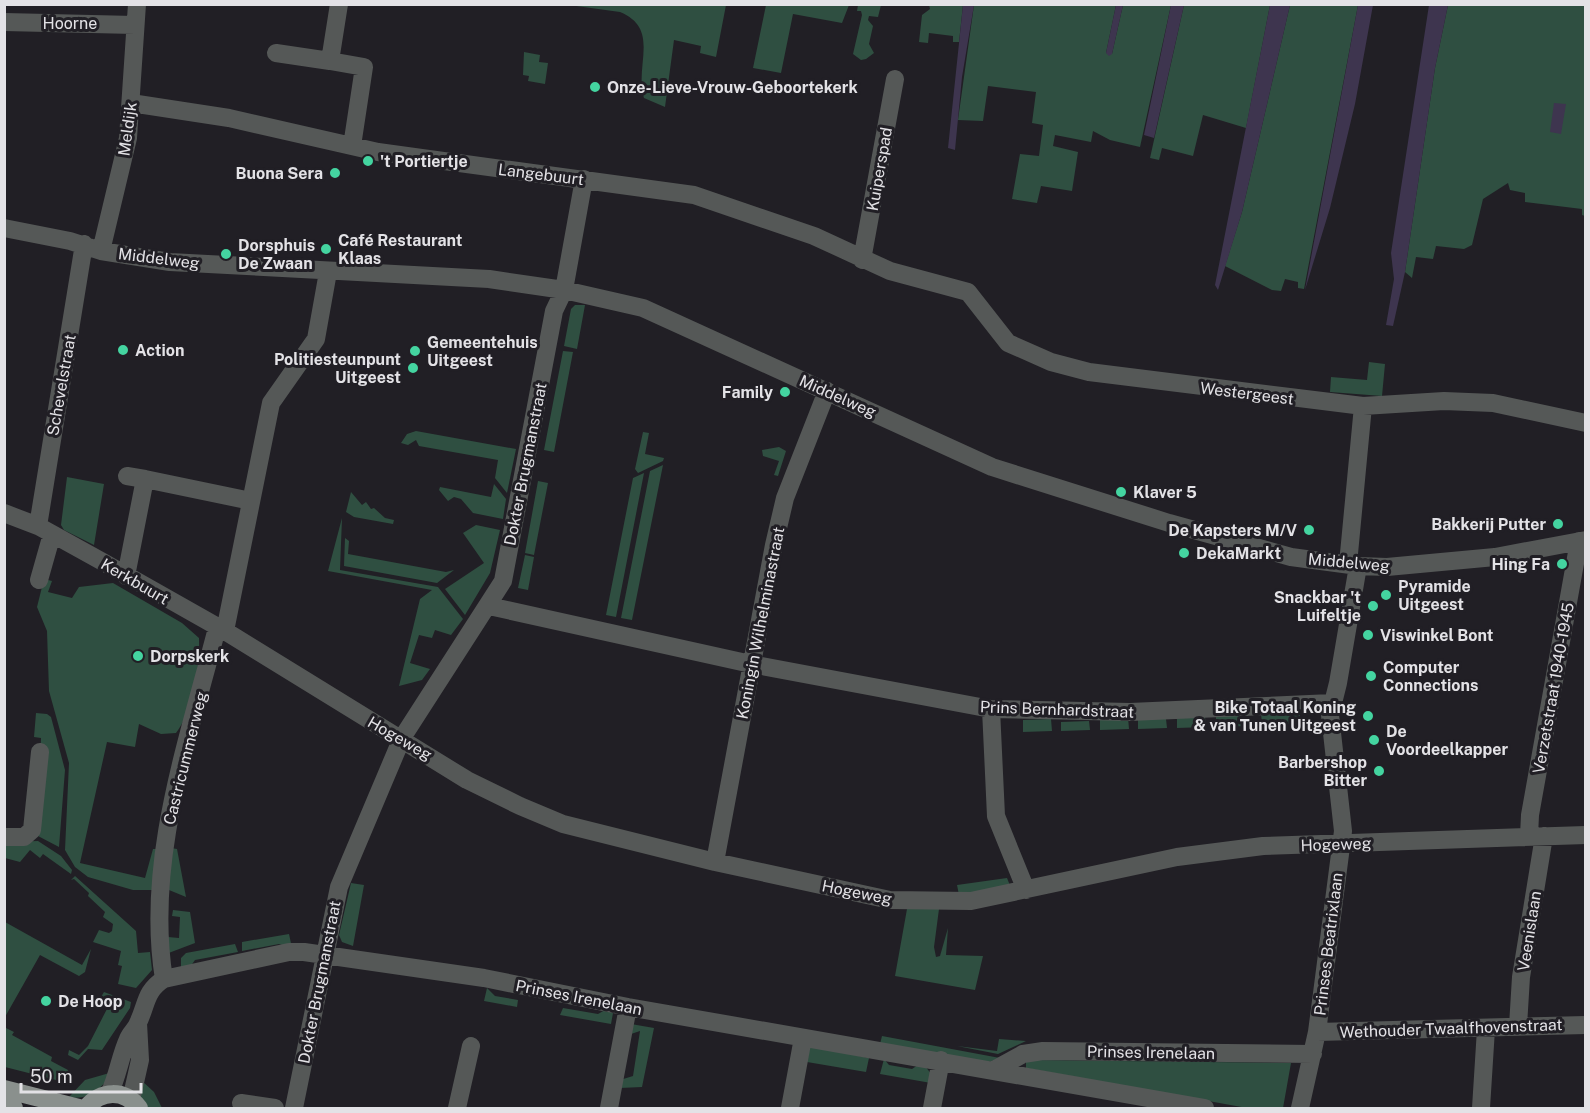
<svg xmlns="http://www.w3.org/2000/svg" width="1590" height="1113" viewBox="0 0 1590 1113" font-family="'Public Sans',sans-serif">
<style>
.green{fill:#2f4f41}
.water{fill:#3e354f}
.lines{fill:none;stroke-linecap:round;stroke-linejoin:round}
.minor{stroke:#555857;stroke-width:18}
.major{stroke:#8a908d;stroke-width:18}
.poi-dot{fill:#44d4a0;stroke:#211f25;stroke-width:2}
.labels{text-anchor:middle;stroke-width:6;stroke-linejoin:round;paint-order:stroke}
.street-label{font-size:16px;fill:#e3e2e6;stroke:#211f25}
.poi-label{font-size:16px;font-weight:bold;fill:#e3e2e6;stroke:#211f25;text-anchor:start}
</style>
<rect width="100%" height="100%" fill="#211f25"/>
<path class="green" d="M569 5H726L716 57 700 53 701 46 674 40 665 107 644 98C634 66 661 29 620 12Z
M766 5V4L849 5 842 23 793 14 781 73 753 68Z
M858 5H881L878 17 869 16 868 20 873 26 869 44 874 53 866 59 861 60 853 54 862 15 861 11H857Z
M929 5H963L959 42H953V36L929 33 928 43 919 42 922 15 930 9Z
M974 5H1116L1106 53 1112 54 1123 5H1171L1140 147 1110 140 1093 131 1091 142 1055 135 1053 146 1078 152 1072 191 1041 186 1037 203 1012 199 1020 154 1039 156 1043 125 1032 123 1036 92 988 86 983 121 958 120Z
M1184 5H1270L1246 128 1203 115 1193 156 1162 148 1159 160 1150 158Z
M1290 5H1358L1304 289 1298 288V282L1285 279 1281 291 1272 290 1225 266 1242 212Z
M1448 5H1585V216L1582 215V209L1525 202V193L1510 190 1508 183 1483 199 1472 245 1464 249 1436 246 1433 259 1416 257 1412 278 1405 272 1435 68Z
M524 52 540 55 539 62 548 63 545 84 528 81 529 76 523 75Z
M575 305H585L577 349 564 346 571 309Z
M563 351 573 352 554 452 544 450Z
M1369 362 1385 364 1382 396 1330 392 1331 377 1367 380Z
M416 431 516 449 507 493 495 478 498 460 419 446 416 440 408 445 401 443 407 434Z
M643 432 649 433 645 454 664 458 663 461 638 473 635 469Z
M779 447 786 451 778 476 774 475 779 461 763 456 762 450Z
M663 465 632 620 621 618 650 471Z
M644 473 616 617 606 615 633 478Z
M67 477 104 484 94 545 64 530 61 525Z
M538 481 548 483 534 555 525 553Z
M494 484 506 499 503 519 473 513 461 499 454 497 448 501 439 490 440 487 491 497Z
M351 492 362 505 366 502 371 509 374 508 385 518 394 520 393 524 354 517 346 512Z
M342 518 340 570 438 587 463 619 451 635 435 630 432 638 419 635 410 663 430 669 422 680 399 686 420 599 432 590 328 571Z
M476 525 500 530 490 573 465 615 445 589 484 563 463 533Z
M345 538 349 541 348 554 446 572 454 570 437 583 344 566Z
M525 555 534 557 528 590 518 588Z
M44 579 52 581 48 592 72 598 79 587 113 583 182 623 199 638C200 666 194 710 176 733L161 734 139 724 135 747 107 742 80 863 145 878 153 849H156V890H133L88 877 75 867 65 850 69 763 49 691 47 631 37 607Z
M1300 712V724L1262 725 1261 713Z
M36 713 47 714 51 717 65 770 59 847 38 836 41 738 34 737Z
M1248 714V726L1216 727V715Z
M1128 717 1129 729 1100 730V718Z
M1205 717 1206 727 1177 728V718Z
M1051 719 1052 731 1023 732V720Z
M1138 719H1166L1167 728 1138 729Z
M1089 721 1090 730 1061 731V722Z
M38 841 61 856 72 870 71 874 43 854 40 858 30 850 20 862 5 858 4 842Z
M171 848 177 849 186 897 169 890Z
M75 876 136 931 138 953 150 952 152 970 136 988 118 984 122 966 118 965 121 951 93 942 99 930 109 933 112 931 113 924 103 917 105 912 88 896 89 893 74 879 71 880Z
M1007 878 1011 888 959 895 957 885Z
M351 883 364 885 353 946 342 942 339 935Z
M907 909H939L934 947 936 957 940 956 948 928 946 955 983 956 975 990 895 976Z
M173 910 190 912 195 943 166 954 168 937 179 938 180 917 172 916Z
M5 922 82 965 91 949 85 972 79 976 40 955 5 1017Z
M289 934 292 948 279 944 242 951V942Z
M235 944 238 952 195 960 190 967 181 969V958L186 953Z
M487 988 495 996 518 1000 517 1007 484 1001Z
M104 992 131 1002 130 1008 102 1050 88 1049 78 1060 68 1055 69 1050 79 1055 88 1046 110 1003 101 997Z
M563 1008 598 1014 605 1010 613 1013 611 1024 560 1015Z
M631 1024 654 1028 642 1087 620 1088V1080L633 1076 640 1031 631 1034Z
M4 1027 14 1032 12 1035 52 1057 51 1061 68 1070 69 1074 57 1075 56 1080 5 1067Z
M882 1036 1000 1058 989 1062 880 1044Z
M999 1039 1026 1041 998 1054 957 1046 997 1051Z
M810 1046 869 1058 866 1072 807 1062Z
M884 1059 889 1065 912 1069 918 1065 925 1066 932 1075 931 1083 880 1074Z
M1032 1060 1291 1063 1283 1108H1247L1026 1068V1062Z
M113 1072C102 1088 89 1101 69 1097L85 1080Z
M141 1080 154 1092 162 1108H146L140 1097Z"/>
<path class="water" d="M963 5H974L962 77 955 150 948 148Z
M1116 5H1123L1112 54 1109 56 1106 53Z
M1171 5H1184L1154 138 1144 135Z
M1270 5H1290L1242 212 1218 290 1215 285Z
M1358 5H1373L1355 104 1330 208 1305 290Z
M1429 5H1448L1435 68 1405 272 1393 326 1386 325 1394 279 1391 253Z
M1554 103 1566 104 1561 134 1550 132Z"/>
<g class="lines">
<path class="minor" d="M339 4 330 61 364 67 352 146
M4 22 135 25
M276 53 330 61
M131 103 229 118 378 152 694 195 814 236 890 271 968 292 1008 343 1051 362 1089 372 1363 406 1444 401 1493 403 1586 423
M4 228 70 241 101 251 170 262 489 279 564 290 643 308 992 467 1169 523 1291 557 1358 566 1387 567 1495 557 1586 540
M101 251 128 138 137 4
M862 260 895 79
M127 476 145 479
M4 513 38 526 103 562 225 631 467 780 520 806 563 824 715 862 890 900 971 901 1177 857 1263 846 1586 835
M38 526 84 244
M1348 564 1363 406
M126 576 145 479 251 501
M39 580 52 534
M489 606 751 664 991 709 1130 712 1332 703
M225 631 271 403 316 339 328 272
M991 709 996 816 1026 890
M1529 836 1530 815 1579 541
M4 837H24L32 830 40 752
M715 862 774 545 785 498 827 391
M164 979 289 952H304L484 978 628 1007 1205 1108
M1518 1026 1521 977 1544 836
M1317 1032 1586 1025
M994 1070 1023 1054 1043 1051 1313 1054
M109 1094C118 1076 120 1056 128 1039 130 1033 136 1029 138 1023 147 1004 145 991 164 979 145 862 188 741 217 628
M131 1100 140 1060 138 1023
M241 1103 275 1108
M294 1108 339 887 402 738 503 581 554 311 564 290 584 179
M457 1108 471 1046
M609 1108 628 1007
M790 1108 803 1038
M932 1108 941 1060
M1300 1108 1317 1032 1343 831 1330 715 1338 683 1358 566
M1481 1108 1486 1029"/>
<path class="major" d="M4 1089 79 1108
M4 1106 14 1108
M86 1108C101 1090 124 1089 139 1108"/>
</g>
<g class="poi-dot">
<circle cx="595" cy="87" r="6"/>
<circle cx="368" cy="161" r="6"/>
<circle cx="335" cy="173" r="6"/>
<circle cx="326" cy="249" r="6"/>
<circle cx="226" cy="254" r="6"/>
<circle cx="123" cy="350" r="6"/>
<circle cx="415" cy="351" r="6"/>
<circle cx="413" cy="368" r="6"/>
<circle cx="785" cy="392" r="6"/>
<circle cx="1121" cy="492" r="6"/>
<circle cx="1558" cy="524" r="6"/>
<circle cx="1309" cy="530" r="6"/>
<circle cx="1184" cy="553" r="6"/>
<circle cx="1562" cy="564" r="6"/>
<circle cx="1386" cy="595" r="6"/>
<circle cx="1373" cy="606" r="6"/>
<circle cx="1368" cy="635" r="6"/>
<circle cx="138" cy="656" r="6"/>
<circle cx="1371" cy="676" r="6"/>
<circle cx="1368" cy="716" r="6"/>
<circle cx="1374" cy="740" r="6"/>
<circle cx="1379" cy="771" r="6"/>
<circle cx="46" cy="1001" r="6"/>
</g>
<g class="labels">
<g class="street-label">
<text x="70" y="29">Hoorne</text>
<text transform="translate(127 129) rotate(-82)" y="6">Meldijk</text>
<text transform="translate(879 169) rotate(-80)" y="6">Kuiperspad</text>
<text transform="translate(541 174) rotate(7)" y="6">Langebuurt</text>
<text transform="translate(159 258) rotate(7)" y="6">Middelweg</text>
<text transform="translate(61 385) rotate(-80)" y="6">Schevelstraat</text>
<text transform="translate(1247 393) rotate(7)" y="6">Westergeest</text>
<text transform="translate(838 396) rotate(24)" y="6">Middelweg</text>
<text transform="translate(525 464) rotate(-79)" y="6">Dokter Brugmanstraat</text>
<text transform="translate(1349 562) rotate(5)" y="6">Middelweg</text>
<text transform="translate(135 581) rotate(30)" y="6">Kerkbuurt</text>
<text transform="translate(760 623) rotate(-79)" y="6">Koningin Wilhelminastraat</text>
<text transform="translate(1553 688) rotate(-80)" y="6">Verzetstraat 1940-1945</text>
<text transform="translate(1057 709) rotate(2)" y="6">Prins Bernhardstraat</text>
<text transform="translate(400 738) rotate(30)" y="6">Hogeweg</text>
<text transform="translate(185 758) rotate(-76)" y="6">Castricummerweg</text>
<text transform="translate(1336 844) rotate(-2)" y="6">Hogeweg</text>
<text transform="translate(857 892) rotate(11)" y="6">Hogeweg</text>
<text transform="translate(1529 931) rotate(-81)" y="6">Veenislaan</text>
<text transform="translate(1328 944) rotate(-83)" y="6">Prinses Beatrixlaan</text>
<text transform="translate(319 982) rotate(-79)" y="6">Dokter Brugmanstraat</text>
<text transform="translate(579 997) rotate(11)" y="6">Prinses Irenelaan</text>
<text transform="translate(1451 1028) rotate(-2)" y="6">Wethouder Twaalfhovenstraat</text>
<text transform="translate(1151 1052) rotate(1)" y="6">Prinses Irenelaan</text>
</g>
<g class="poi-label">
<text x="607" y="93">Onze-Lieve-Vrouw-Geboortekerk</text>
<text x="380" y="167">'t Portiertje</text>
<text x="323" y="179" text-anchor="end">Buona Sera</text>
<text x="338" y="246">Café Restaurant<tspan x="338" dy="18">Klaas</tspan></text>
<text x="238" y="251">Dorsphuis<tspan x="238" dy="18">De Zwaan</tspan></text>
<text x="427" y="348">Gemeentehuis<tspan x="427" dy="18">Uitgeest</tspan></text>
<text x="135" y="356">Action</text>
<text x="401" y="365" text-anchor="end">Politiesteunpunt<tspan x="401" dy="18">Uitgeest</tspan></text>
<text x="773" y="398" text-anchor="end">Family</text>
<text x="1133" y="498">Klaver 5</text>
<text x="1546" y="530" text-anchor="end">Bakkerij Putter</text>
<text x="1297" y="536" text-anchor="end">De Kapsters M/V</text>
<text x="1196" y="559">DekaMarkt</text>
<text x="1550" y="570" text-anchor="end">Hing Fa</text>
<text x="1398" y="592">Pyramide<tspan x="1398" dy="18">Uitgeest</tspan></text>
<text x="1361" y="603" text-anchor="end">Snackbar 't<tspan x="1361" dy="18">Luifeltje</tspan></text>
<text x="1380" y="641">Viswinkel Bont</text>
<text x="150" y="662">Dorpskerk</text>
<text x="1383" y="673">Computer<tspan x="1383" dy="18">Connections</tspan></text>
<text x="1356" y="713" text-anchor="end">Bike Totaal Koning<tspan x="1356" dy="18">&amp; van Tunen Uitgeest</tspan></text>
<text x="1386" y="737">De<tspan x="1386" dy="18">Voordeelkapper</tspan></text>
<text x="1367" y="768" text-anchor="end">Barbershop<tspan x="1367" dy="18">Bitter</tspan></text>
<text x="58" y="1007">De Hoop</text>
</g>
</g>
<rect width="1590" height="1113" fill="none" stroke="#e3e2e6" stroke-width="12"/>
<path d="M21 1083v9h120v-9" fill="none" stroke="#e3e2e6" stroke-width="3"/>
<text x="30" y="1083" font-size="18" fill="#e3e2e6" stroke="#211f25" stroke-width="4.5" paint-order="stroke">50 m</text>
</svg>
